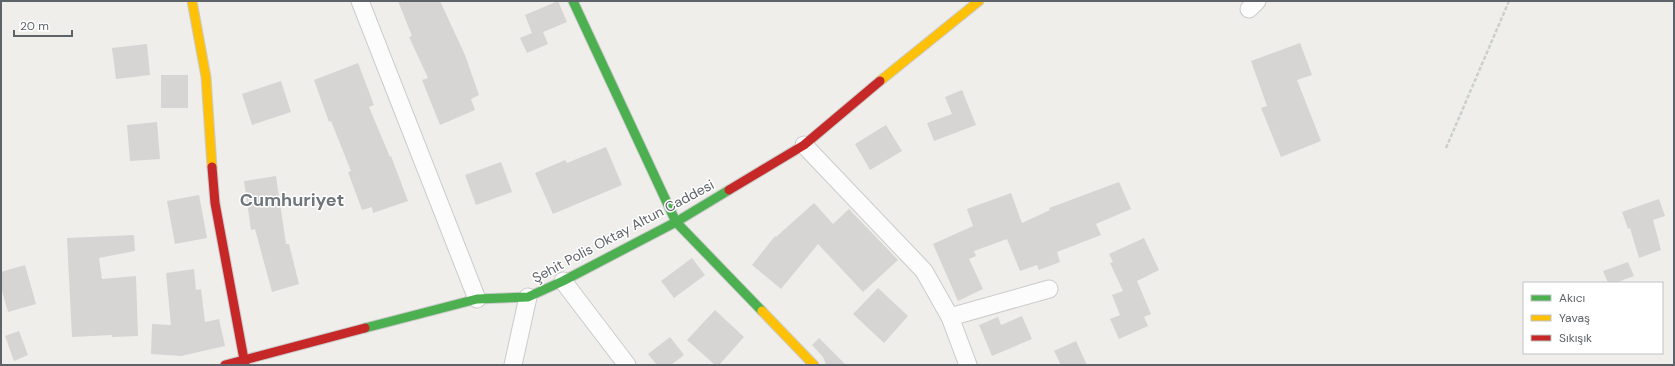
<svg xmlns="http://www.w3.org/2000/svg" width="1675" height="366" viewBox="0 0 1675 366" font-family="'DM Sans',sans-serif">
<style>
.building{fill:#d6d5d3}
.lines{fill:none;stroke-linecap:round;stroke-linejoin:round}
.street-casing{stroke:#cbcbcb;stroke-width:19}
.fast-casing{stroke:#cbcbcc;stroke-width:11}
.slow-casing{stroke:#cbcbcc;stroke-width:11}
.jam-casing{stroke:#cbcbcc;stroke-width:11}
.path{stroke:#cbd0cc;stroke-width:2.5;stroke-dasharray:4 2;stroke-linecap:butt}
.street{stroke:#fdfcfc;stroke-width:17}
.fast{stroke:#4caf50;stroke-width:9}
.slow{stroke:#ffc107;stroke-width:9}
.jam{stroke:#c62828;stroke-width:9}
.labels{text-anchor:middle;stroke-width:3;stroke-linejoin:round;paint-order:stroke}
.street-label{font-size:14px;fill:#5e6369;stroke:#fff}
.district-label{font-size:18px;font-weight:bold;fill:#6f767b;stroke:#fff}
</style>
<rect width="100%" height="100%" fill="#efeeea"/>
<path class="building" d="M398 1H440L465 55 479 95 471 99 475 110 440 125 422 80 428 78 409 37 412 36Z
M558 1 567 22 543 32 548 44 527 53 520 38 532 33 525 15Z
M1300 43 1312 75 1297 80 1321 141 1281 157 1261 108 1267 106 1251 61Z
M147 44 150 75 116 79 112 48Z
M358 63 374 105 369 107 390 157 391 156 408 201 373 213 372 207 362 210 348 172 351 171 331 121 329 122 314 80Z
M161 75H188V108H161Z
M281 81 291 112 252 125 242 94Z
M962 90 976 125 934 141 927 123 952 114 945 97Z
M157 122 160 159 130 161 127 125Z
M886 125 902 151 870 170 855 144Z
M606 147 622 185 553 214 535 173 565 160 567 163Z
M501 162 512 192 476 205 465 175Z
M276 176 286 244H289L299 284 272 292 255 229 251 230 244 181Z
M1119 182 1131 209 1096 224 1101 235 1057 252 1060 262 1039 270 1037 265 1020 271 1007 239 974 251 976 256 969 259 983 289 958 301 933 244 973 226 967 209 1011 193 1022 223 1050 210 1049 208Z
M199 195 207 238 175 244 167 201Z
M1659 199 1665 216 1653 220 1661 250 1639 258 1630 228 1628 229 1622 212Z
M814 203 833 224 849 209 898 260 863 292 818 244 781 289 752 265 775 236 776 237Z
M134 235 135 251 99 258 102 279 136 276 138 336 112 337V335L72 337 67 238Z
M1144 238 1159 270 1137 281 1151 314 1144 317 1148 326 1119 339 1110 319 1120 315 1112 295 1123 291 1110 263 1113 262 1109 254Z
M692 258 705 275 674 298 661 281Z
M1628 262 1634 276 1615 283H1608L1603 271Z
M25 265 36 304 8 312 1 287V272Z
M194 269 196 290 201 289 205 322 219 319 225 346 181 356 151 354 152 324 171 325 166 273Z
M878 288 908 316 884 343 853 314Z
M715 310 744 337 719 365H715L687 340Z
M1022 316 1032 339 992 356 979 325 998 317 1001 325Z
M19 331 28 355 14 361 5 336Z
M670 337 684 355 671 365H657L648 354Z
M819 338 846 365H826L823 357 812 345Z
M1076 341 1087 365H1061L1054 351Z"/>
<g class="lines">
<defs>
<path id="street" d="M360 1 477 299
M1249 9 1257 1
M804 145 924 271 950 317 968 365
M563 281 627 365
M950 317 1049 289
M513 365 528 297"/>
<path id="fast" d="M573 1 676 222 762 311
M365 328 477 299 528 297 563 281 676 222 729 190"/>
<path id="slow" d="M192 1 206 77 212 167
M880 81 979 1
M762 311 814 365"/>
<path id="jam" d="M212 167 215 203 245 365
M729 190 804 145 880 81
M225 365 365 328"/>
</defs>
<use href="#street" class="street-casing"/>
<use href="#fast" class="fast-casing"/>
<use href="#slow" class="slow-casing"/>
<use href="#jam" class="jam-casing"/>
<path class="path" d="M1446 148 1509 1"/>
<use href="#street" class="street"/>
<use href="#fast" class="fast"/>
<use href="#slow" class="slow"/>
<use href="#jam" class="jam"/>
</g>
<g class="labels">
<g class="street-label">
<text transform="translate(623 231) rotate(-28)" y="5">Şehit Polis Oktay Altun Caddesi</text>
</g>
<g class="district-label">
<text x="292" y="206">Cumhuriyet</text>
</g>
</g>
<rect width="1675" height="366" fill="none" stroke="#5e6369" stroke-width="4"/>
<rect x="1523" y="282" width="140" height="72" fill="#ffffff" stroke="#bfc1c3"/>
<rect x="1531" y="295" width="20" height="6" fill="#4caf50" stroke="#bfc1c3"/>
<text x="1559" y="302" font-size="12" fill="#5e6369">Akıcı</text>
<rect x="1531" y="315" width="20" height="6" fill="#ffc107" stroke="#bfc1c3"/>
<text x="1559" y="322" font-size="12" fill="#5e6369">Yavaş</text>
<rect x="1531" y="335" width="20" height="6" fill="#c62828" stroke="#bfc1c3"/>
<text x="1559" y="342" font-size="12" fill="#5e6369">Sıkışık</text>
<path d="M14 30v6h58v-6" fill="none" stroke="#5e6369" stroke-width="2"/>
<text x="20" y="30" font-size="12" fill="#5e6369" stroke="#ffffff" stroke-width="3" paint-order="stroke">20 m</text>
</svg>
